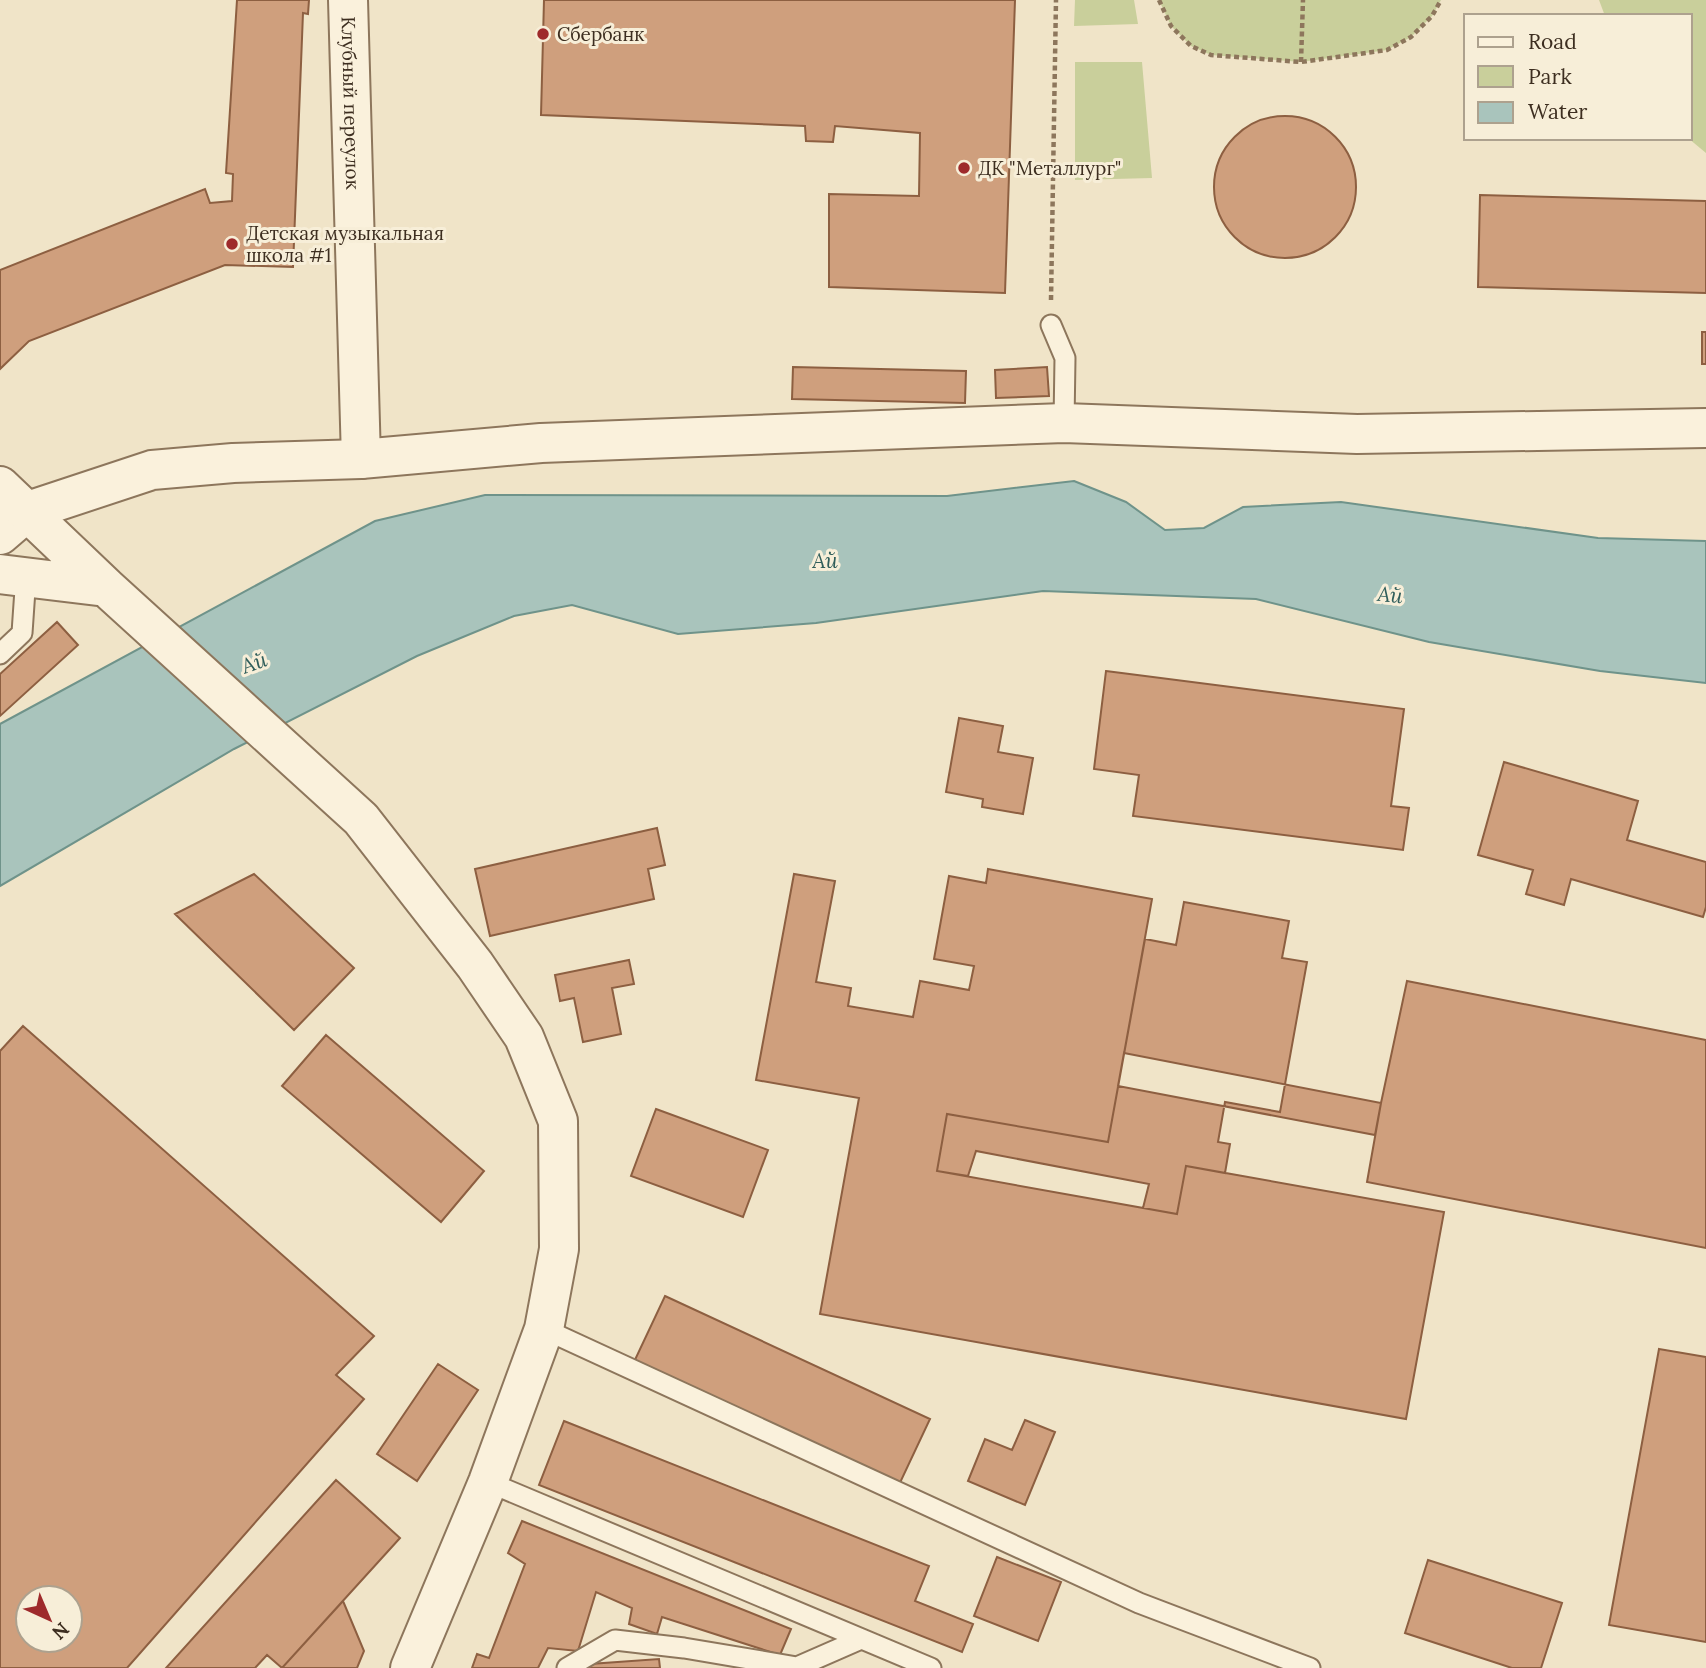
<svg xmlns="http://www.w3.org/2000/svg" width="1706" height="1668" viewBox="0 0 1706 1668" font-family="Lora,serif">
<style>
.green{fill:#c9cf9b}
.water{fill:#a9c4bc;stroke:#6f938a;stroke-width:2}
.building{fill:#cf9f7d;stroke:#8d5f41;stroke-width:2;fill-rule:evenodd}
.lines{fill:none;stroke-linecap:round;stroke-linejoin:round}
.service-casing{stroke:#8d765c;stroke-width:23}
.minor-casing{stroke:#8d765c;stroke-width:42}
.tertiary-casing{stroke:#8d765c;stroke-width:42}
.path{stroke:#8d765c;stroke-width:4.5;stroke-dasharray:5 3.5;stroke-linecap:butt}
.service{stroke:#faf1dc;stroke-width:19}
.minor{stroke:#faf1dc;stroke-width:38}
.tertiary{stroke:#faf1dc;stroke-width:38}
.poi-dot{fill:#9e2a2b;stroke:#f7eed8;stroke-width:2.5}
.labels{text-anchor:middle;stroke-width:6;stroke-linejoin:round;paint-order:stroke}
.poi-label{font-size:19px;fill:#3d2e20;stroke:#f7eed8;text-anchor:start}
.street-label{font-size:19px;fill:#3d2e20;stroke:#f7eed8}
.water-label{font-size:21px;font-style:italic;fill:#2f5d5a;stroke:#f7eed8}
</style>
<rect width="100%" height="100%" fill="#f0e4c8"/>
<path class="green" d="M1075 0H1134L1138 24 1074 26Z
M1159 0H1441L1432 16 1411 37 1387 50 1301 62 1211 55 1191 46 1171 26Z
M1599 0H1706V153L1688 138H1690V16H1605Z
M1075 62H1142L1152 178 1075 180Z"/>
<path class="water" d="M1074 481 1126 502 1165 530 1204 528 1243 507 1341 502 1598 538 1706 541V683L1600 671 1429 642 1256 599 1043 591 816 623 678 634 572 605 514 616 417 656 234 749 0 886V724L375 521 485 495 947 496Z"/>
<path class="building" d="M237 0H309L308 14 303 13 293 267 225 265 29 341 0 369V270L205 189 210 203 232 201 233 174 226 173Z
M544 0H1015L1005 293 829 287V194L919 196 920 133 835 126 833 142 806 141 805 126 541 115Z
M1214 187a71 71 0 1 1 142 0a71 71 0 1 1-142 0Z
M1480 195 1706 201V293L1478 287Z
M1702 332H1706V364H1702Z
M793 367 966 371 965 403 792 399Z
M1047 367 1049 396 996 398 995 370Z
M57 622 78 645 0 716V674Z
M1106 671 1404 709 1391 806 1409 808 1403 850 1133 816 1139 775 1094 769Z
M959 718 1003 726 998 752 1033 758 1023 814 982 807 983 799 946 792Z
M1504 762 1638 801 1627 840 1706 862V907L1703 917 1571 879 1564 905 1526 894 1533 870 1478 855Z
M657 828 665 865 648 869 654 899 490 936 475 869Z
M988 869 1152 899 1108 1142 947 1114 937 1171 1177 1214 1186 1166 1444 1212 1406 1419 820 1314 859 1098 756 1080 794 874 835 881 816 982 851 988 848 1006 913 1017 920 981 969 990 974 966 934 959 949 876 986 883Z
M254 874 354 968 294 1030 175 914Z
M1184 902 1289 921 1282 958 1307 962 1280 1112 1225 1102 1218 1142 1230 1144 1225 1173 1186 1166 1177 1214 1143 1208 1149 1184 976 1151 968 1176 937 1171 947 1114 1108 1142 1145 939 1176 945Z
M629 960 634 984 612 988 621 1034 583 1042 574 998 560 1001 555 975Z
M1407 981 1706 1040V1248L1367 1182 1381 1103Z
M23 1026 374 1336 336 1375 364 1399 127 1668H0V1051ZM28 1598H70V1640H28Z
M326 1035 484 1171 441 1222 282 1086Z
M1124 1053 1381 1103 1375 1135 1118 1086Z
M656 1109 768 1150 743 1217 631 1176Z
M665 1296 930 1419 898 1487 633 1364Z
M1659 1349 1706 1357V1642L1609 1625Z
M438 1364 478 1390 417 1481 377 1454Z
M1025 1420 1055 1432 1025 1505 968 1481 985 1439 1012 1450Z
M564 1421 929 1566 915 1601 973 1624 962 1652 539 1485Z
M336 1480 400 1538 282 1668 267 1655 255 1668H166Z
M522 1521 791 1629 780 1655 662 1617 657 1634 629 1624 632 1608 596 1592 578 1651 548 1648 538 1668H472L477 1654 489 1658 525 1564 508 1553Z
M997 1557 1061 1582 1038 1641 974 1616Z
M1428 1560 1562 1603 1541 1668H1512L1405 1633Z
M343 1601 364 1651 357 1668H282Z
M659 1659 660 1668H590V1664Z"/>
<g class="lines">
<defs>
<path id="service" d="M1051 325 1065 358 1064 423
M0 654 22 633 26 575
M544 1329 1139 1603 1310 1668
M488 1482 931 1668
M567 1668 615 1640 684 1648 797 1667 861 1639"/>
<g id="minor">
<path id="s1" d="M348 0 361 459"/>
<path d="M0 535 28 511 152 470 233 463 361 459 541 443 1064 423 1357 434 1706 428"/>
</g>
<path id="tertiary" d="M0 486 106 587 361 819 475 965 524 1037 558 1121 559 1249 544 1329 488 1482 410 1668
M0 574 106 587"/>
</defs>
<use href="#service" class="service-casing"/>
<use href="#minor" class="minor-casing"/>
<use href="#tertiary" class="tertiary-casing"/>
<path class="path" d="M1159 0 1171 26 1191 46 1211 55 1301 62 1387 50 1411 37 1432 16 1441 0
M1301 62 1303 0
M1051 300 1056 0"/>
<use href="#service" class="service"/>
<use href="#minor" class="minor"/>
<use href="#tertiary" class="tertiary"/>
</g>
<g class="poi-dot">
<circle cx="543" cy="34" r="7"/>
<circle cx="964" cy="168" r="7"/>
<circle cx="232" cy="244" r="7"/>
</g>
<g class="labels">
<g class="poi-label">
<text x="557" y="41">Сбербанк</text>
<text x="978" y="175">ДК "Металлург"</text>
<text x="246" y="240">Детская музыкальная<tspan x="246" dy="22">школа #1</tspan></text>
</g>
<g class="street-label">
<text dy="7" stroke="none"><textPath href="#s1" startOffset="103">Клубный переулок</textPath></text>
</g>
<g class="water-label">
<text x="825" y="568">Ай</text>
<text transform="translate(1390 595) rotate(6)" y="7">Ай</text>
<text transform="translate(254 663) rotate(-20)" y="7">Ай</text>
</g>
</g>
<rect x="1464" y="14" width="228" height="126" fill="#f7eed8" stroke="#ada18e" stroke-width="2"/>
<rect x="1478" y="37" width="35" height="10" fill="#faf1dc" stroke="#ada18e" stroke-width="2"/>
<text x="1528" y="49" font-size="21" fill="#3d2e20">Road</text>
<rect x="1478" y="66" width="35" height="21" fill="#c9cf9b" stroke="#ada18e" stroke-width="2"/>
<text x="1528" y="84" font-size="21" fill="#3d2e20">Park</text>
<rect x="1478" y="102" width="35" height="21" fill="#a9c4bc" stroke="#ada18e" stroke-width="2"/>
<text x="1528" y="119" font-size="21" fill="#3d2e20">Water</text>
<g transform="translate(49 1619) rotate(136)"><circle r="33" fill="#f7eed8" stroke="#ada18e" stroke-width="2"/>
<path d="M0-5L12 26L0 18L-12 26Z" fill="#9e2a2b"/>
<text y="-10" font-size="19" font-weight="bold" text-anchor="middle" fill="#3d2e20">N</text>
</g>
</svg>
